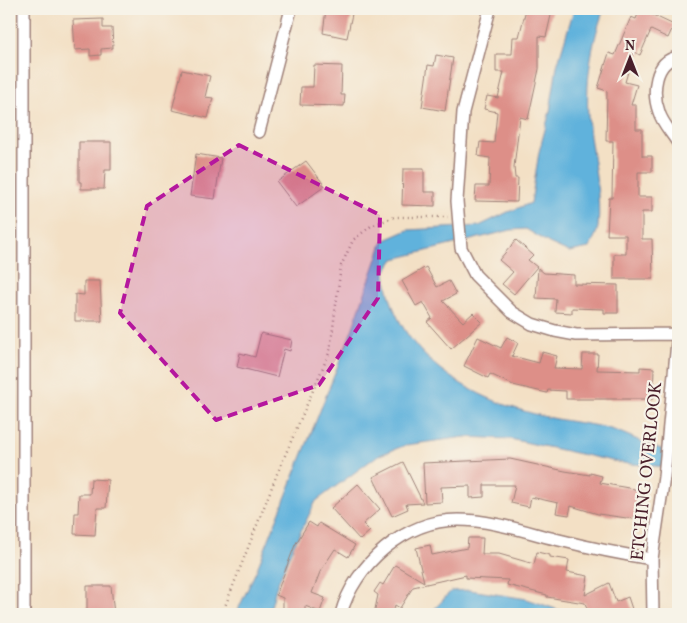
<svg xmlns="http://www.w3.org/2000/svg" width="687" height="623" viewBox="0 0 687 623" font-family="Vollkorn,serif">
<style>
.water{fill:#61b2dc;stroke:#566884}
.building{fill:#dd8f88}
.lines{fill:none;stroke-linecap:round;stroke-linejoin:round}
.street-casing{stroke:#9e8078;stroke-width:14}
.path{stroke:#9e8078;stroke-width:2.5;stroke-dasharray:1 4;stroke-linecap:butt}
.street{stroke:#fff;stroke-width:11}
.marked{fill:#b5179e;fill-opacity:0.2;stroke:#b5179e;stroke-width:4;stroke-dasharray:10 6;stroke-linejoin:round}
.labels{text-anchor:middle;stroke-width:4.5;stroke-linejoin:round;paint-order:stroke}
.street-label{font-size:18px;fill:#4a1f2b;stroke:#f7f3e8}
</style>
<rect width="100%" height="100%" fill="#f7f3e8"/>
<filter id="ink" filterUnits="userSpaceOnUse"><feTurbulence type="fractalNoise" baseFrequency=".02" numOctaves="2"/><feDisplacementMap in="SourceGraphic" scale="10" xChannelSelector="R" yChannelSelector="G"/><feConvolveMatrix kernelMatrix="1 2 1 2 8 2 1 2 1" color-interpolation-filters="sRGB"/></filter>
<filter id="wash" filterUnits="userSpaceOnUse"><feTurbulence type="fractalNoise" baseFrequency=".0096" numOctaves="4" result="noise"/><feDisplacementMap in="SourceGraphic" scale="20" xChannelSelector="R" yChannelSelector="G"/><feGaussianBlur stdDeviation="1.12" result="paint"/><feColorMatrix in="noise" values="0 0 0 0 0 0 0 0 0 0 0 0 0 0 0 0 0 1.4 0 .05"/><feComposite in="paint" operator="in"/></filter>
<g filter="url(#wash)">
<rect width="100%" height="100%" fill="#f3e0c5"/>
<path class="water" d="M574 9H604C589 50 584 93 590 136 594 166 601 197 598 227 597 234 592 242 589 248L569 252 549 243 526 229 511 230 394 259 385 272C393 350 461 394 531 413 555 420 579 422 603 427 630 433 650 450 678 452V468L622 463 510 439 465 437 406 445 377 456 316 501 291 551 276 588 269 614H236L257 569 351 333 383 241 408 230 479 226 508 212 531 203 539 152 550 111 557 66Z
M470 590 527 599 570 614H430L451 591Z"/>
<g id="blocks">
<path class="building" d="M326 9H353L347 38 323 33Z
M526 9 552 11 546 37 539 36V69L528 119 520 117 514 167 515 178H518L517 202 475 201 476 186H489L490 158 478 156 480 142 494 143 497 112 484 109 487 96 498 98 504 72H496V54H512L513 37H519Z
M640 9 674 25 668 38 651 30 640 55 634 52 625 82 637 85 631 105H636V129H642V156H652V172H638V197H652V212H642V239H652L653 279H614V254H626V235H607L609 198H612L613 141H606L607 91 598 88 609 53 615 55 631 17 636 19Z
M103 19V28H112L113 48 101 49V55L90 56V49L75 50 73 20Z
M436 55 453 58 445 111 422 107 428 65 434 66Z
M314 65 342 66 341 95H345L344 106 300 105 301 87H313Z
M182 70 210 76 205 97 213 98 208 118 172 110Z
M79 142H111V170H105L104 189H81V182H79Z
M196 154 221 158 215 199 190 196Z
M306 161 325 186 296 207 277 182Z
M403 169H424V192H435V206L402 205Z
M516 240 533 255 528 260 537 267 514 294 502 284 513 272 499 260Z
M426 267 437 287 449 281 456 294 443 301 463 322 473 313 482 322 451 349 427 322 432 318 423 302 416 306 402 281Z
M538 268 544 273 574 275V284L618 285V313H604V309L572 308V313L555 312 556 299 536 298Z
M84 281H100L102 321H75V294L84 295Z
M261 333 292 340 290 351 284 349 277 377 237 367 240 353 255 357Z
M478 337 501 348 507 337 518 343 512 356 539 363 542 352 557 356 554 368 582 369 583 354H598L597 370 640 371V367L654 368 653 399H566V391L548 390 547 393 513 385 490 374 488 378 464 366Z
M510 459 565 471 590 475V473L602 476 600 483 640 490 634 519 598 514 571 506 569 515 556 513 558 503 531 497 529 507 511 503 515 485H484V497L470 498V486L441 487 442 502 425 503 423 463Z
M403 462 423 503 406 504 408 509 392 516 373 477Z
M91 479 108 480 106 508H97L95 535 74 534 75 513H78L79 494H90Z
M358 484 380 509 363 524 370 531 360 540 331 508Z
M309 522 317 527 319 523 355 545 348 557 335 549 320 572 312 593 325 598 320 612 305 606V614H283V598L276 595 295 545Z
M468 538H483L482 554H499L534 564 537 552 550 555V557L569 560 567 572 588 576 585 595 609 583 616 602 628 597 633 612 627 614H589L585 603 547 597V595L507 585 508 580 466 578V575L413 587 400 608 395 605 393 614H374L378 595 374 592 380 583 383 585 395 565 424 582 416 548 430 545 432 555 467 548Z
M87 586H111L114 614H87Z"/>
</g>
</g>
<g filter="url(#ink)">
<use href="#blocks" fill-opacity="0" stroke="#9e8078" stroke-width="1"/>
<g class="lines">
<defs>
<path id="street" d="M24 9V614
M490 9 463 112 457 201 461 248 475 275 512 312 532 324 555 331 576 335 678 334
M678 57C654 61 652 93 659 112 662 123 672 133 678 143
M259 132 291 9
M341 614C354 565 405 520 458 520 491 520 523 531 555 539 587 547 619 554 652 559
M653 614 652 559 664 477 678 332"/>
</defs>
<use href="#street" class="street-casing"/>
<path class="path" d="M222 614 277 474 330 351 341 266 353 240 371 226 394 217H448"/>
<use href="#street" class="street"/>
</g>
</g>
<path class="marked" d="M239 145 380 215 378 298 319 385 216 420 120 313 147 206Z"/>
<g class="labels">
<g class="street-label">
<text transform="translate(646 471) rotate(-84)" y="6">ETCHING OVERLOOK</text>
</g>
</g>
<rect width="687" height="623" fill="none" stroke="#f7f3e8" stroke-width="30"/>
<g transform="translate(630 58)" stroke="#f7f3e8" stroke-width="4" paint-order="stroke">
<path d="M0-4L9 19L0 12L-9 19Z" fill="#4a1f2b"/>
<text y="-8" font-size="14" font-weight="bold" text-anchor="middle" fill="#4a1f2b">N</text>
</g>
</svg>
